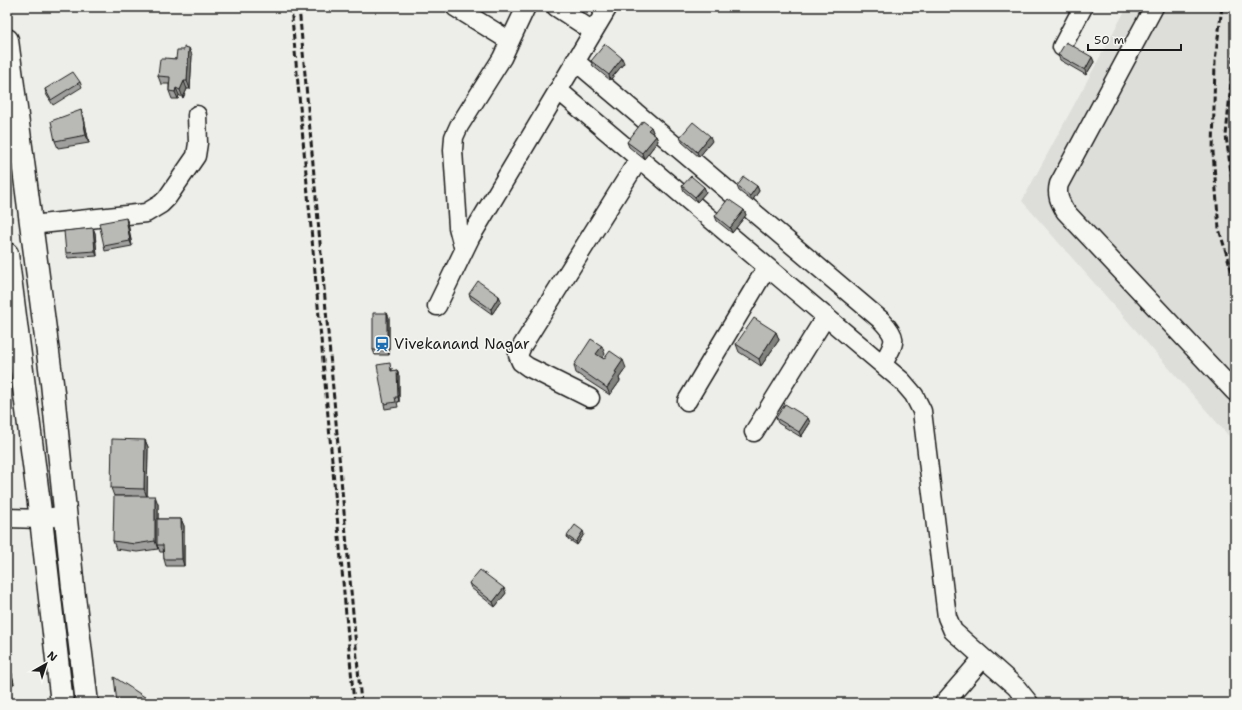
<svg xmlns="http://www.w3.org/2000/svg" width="1242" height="710" viewBox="0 0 1242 710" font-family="'Shantell Sans',sans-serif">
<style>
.built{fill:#ddddda}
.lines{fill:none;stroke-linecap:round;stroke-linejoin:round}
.minor-casing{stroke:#1c1c1c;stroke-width:21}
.highway-casing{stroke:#1c1c1c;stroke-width:25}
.minor{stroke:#f6f6f2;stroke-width:18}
.highway{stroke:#f6f6f2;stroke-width:22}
.rail{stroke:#1c1c1c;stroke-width:3;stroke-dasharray:6 3;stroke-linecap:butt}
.wall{fill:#9f9f9d;stroke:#1c1c1c}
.shaded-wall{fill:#82827f;stroke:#1c1c1c}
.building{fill:#b9b9b6;stroke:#1c1c1c}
.labels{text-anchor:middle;stroke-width:3;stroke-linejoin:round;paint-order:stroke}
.poi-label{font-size:15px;fill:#1c1c1c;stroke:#f6f6f2;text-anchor:start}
</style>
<rect width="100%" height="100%" fill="#edede9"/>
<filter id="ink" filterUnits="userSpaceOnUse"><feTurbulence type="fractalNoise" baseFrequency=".025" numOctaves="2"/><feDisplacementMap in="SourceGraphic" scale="8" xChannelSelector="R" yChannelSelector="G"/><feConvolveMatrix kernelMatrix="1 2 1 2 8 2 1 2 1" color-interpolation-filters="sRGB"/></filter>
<g filter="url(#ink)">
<path class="built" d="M1127 7H1235V443L1022 201Z"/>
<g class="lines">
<defs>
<path id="minor" d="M455 7 510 41
M556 7 593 31
M1154 7 1059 184C1056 195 1060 202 1065 211L1235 392
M1062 47 1083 7
M575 61 881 320C900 340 894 342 883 364
M558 90 902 381 914 395 922 411 947 617 953 631 1016 687 1029 703
M31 225 146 213 161 204 167 198 196 156 198 143 197 115
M464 250 458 227 453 150 454 137 459 126 502 58 526 7
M437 306 470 238 608 7
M590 398 528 367 521 362 518 355 522 346 639 159
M687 401 767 267
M754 432 826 316
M7 518 41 519 65 515
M944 703 983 658"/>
<path id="highway" d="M7 40 52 383 73 588 87 703
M7 254 41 519 62 703"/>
</defs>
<use href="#minor" class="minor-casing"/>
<use href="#highway" class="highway-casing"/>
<use href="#minor" class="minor"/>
<use href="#highway" class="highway"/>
<path class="rail" d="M291 7 354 703
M299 7 361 703
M1222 7 1215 61 1213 152 1219 229 1235 282
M1235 39 1226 136 1235 201"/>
</g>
<path class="wall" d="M192 55 190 89H187L183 98 179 95 178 99H172L169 91V84H161L158 76 165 59H176Z
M1058 55 1092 57 1094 62 1086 75 1060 60Z
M591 61 624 63 610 80 593 66Z
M80 82 82 87 53 105 46 94 45 89Z
M81 110 84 118 89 143 58 148 55 141Z
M651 127 653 132 652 133 656 136 658 141 644 159 629 147 627 142Z
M680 137 712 141 699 157 682 142Z
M682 186 704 187 706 192 697 202 684 191Z
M737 186H757L759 191 752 201 739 191Z
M744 210 746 215 732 233 717 221 715 216Z
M126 218 128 223 132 246 105 251 104 246Z
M93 228 95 233 97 256 68 258 66 253Z
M469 294 499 296 501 301 492 314 471 299Z
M387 313 389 318V355H375L373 350Z
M776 332 779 340 761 366 739 352 736 344Z
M605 354 602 358 604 359 626 368 619 378 620 381 610 395 576 373 574 365Z
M392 368V371L397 370 399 376V402H397L398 407 385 409 384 404Z
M776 418H808L810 423 801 437 778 423Z
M145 440 148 447 147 496 158 504V519H181L184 526V566H166L164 559V552H160L158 547V549L137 552 116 549 113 541 132 496H114L111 488Z
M584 534 577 545 568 539 567 536Z
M469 583 506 593 495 607 471 588Z
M10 669 12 674 14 684 7 685V670Z"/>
<path class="shaded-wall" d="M189 48 192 55 190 89 187 81Z
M1092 57 1094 62 1086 75 1085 70Z
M622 58 624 63 610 80 609 75Z
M184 81 187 89 183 98 180 90Z
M176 88 179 95 178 99 175 92Z
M81 110 84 118 89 143 86 135Z
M651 127 653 132 650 136 648 130Z
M656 136 658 141 644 159 642 153Z
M710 136 712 141 699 157 697 152Z
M757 186 759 191 752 201 750 196Z
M704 187 706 192 697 202 695 197Z
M744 210 746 215 732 233 730 228Z
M126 218 128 223 132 246 130 241Z
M93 228 95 233 97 256 95 251Z
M499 296 501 301 492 314 491 309Z
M387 313 389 318V355L387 350Z
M776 332 779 340 761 366 759 359Z
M602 346 605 354 599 362 596 354Z
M623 360 626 368 619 378 620 381 610 395 607 388 615 372Z
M397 370 399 376V402L398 397Z
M808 418 810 423 801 437 799 432Z
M145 440 148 447 147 497 144 489Z
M155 496 158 504V545H157L158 549 155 541Z
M181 519 184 526V566L182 559Z
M583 531 584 534 577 545 576 542Z
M504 588 506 593 495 607 493 602Z
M10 669 12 674 14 684 12 679Z
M9 690 11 695 12 703H11Z"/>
<path class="building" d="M1066 42 1092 57 1085 70 1058 55Z
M605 44 622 58 609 75 591 61Z
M184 47 189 48 187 81H184L180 90 176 88 175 92 169 91 170 77 158 76 160 59H165V58L176 59 177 50H184Z
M73 72 80 82 51 100 45 89Z
M81 110 86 135 55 141 51 121Z
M643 121 651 127 648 130 656 136 642 153 627 142Z
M693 122 710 136 697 152 680 137Z
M691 176 704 187 695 197 682 186Z
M744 177 757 186 750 196 737 186Z
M728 199 744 210 730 228 715 216Z
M126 218 130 241 104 246 99 223Z
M93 228 95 251 66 253 64 231Z
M478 281 499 296 491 309 469 294Z
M373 313H387V350H373Z
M754 318 776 332 759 359 736 344Z
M591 339 602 346 596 354 604 359 610 351 623 360 615 372 617 373 607 388 574 365Z
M390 363 391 371 397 370 398 397H395L396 402 384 404 377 365Z
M785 404 808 418 799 432 776 418Z
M112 439 145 440 144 489 111 488Z
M114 496H155V541L135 544 113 541Z
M157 519H181L182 559H164L163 545H157Z
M575 525 583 531 576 542 567 536Z
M480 570 504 588 493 602 469 583Z
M10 669 12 679 7 680V670Z
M114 677 154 703H117Z
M7 690H9L11 703H7Z
M725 699 731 703H723Z"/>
</g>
<defs>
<symbol id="station-bare" viewBox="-9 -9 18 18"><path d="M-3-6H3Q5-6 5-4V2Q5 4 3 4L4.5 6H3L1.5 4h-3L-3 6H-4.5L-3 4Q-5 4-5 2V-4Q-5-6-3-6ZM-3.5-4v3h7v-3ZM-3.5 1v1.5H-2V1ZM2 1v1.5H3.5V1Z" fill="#1f6fb2" stroke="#f6f6f2" stroke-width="2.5" paint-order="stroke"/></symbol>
</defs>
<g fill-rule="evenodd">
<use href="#station-bare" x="371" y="333" width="22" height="22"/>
</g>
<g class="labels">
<g class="poi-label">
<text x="394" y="349">Vivekanand Nagar</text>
</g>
</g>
<rect width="1242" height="710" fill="none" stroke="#f6f6f2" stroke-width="24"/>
<rect x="12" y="12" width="1218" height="686" fill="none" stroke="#1c1c1c" stroke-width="1.5" filter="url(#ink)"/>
<g transform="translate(46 664) rotate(39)" stroke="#f6f6f2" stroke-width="3" paint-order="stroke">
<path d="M0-3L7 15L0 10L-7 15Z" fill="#1c1c1c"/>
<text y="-6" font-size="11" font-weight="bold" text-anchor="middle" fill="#1c1c1c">N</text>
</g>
<path d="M1088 44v6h93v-6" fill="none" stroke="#1c1c1c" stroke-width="2"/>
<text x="1094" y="44" font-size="12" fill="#1c1c1c" stroke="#f6f6f2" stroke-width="3" paint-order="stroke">50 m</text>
</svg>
